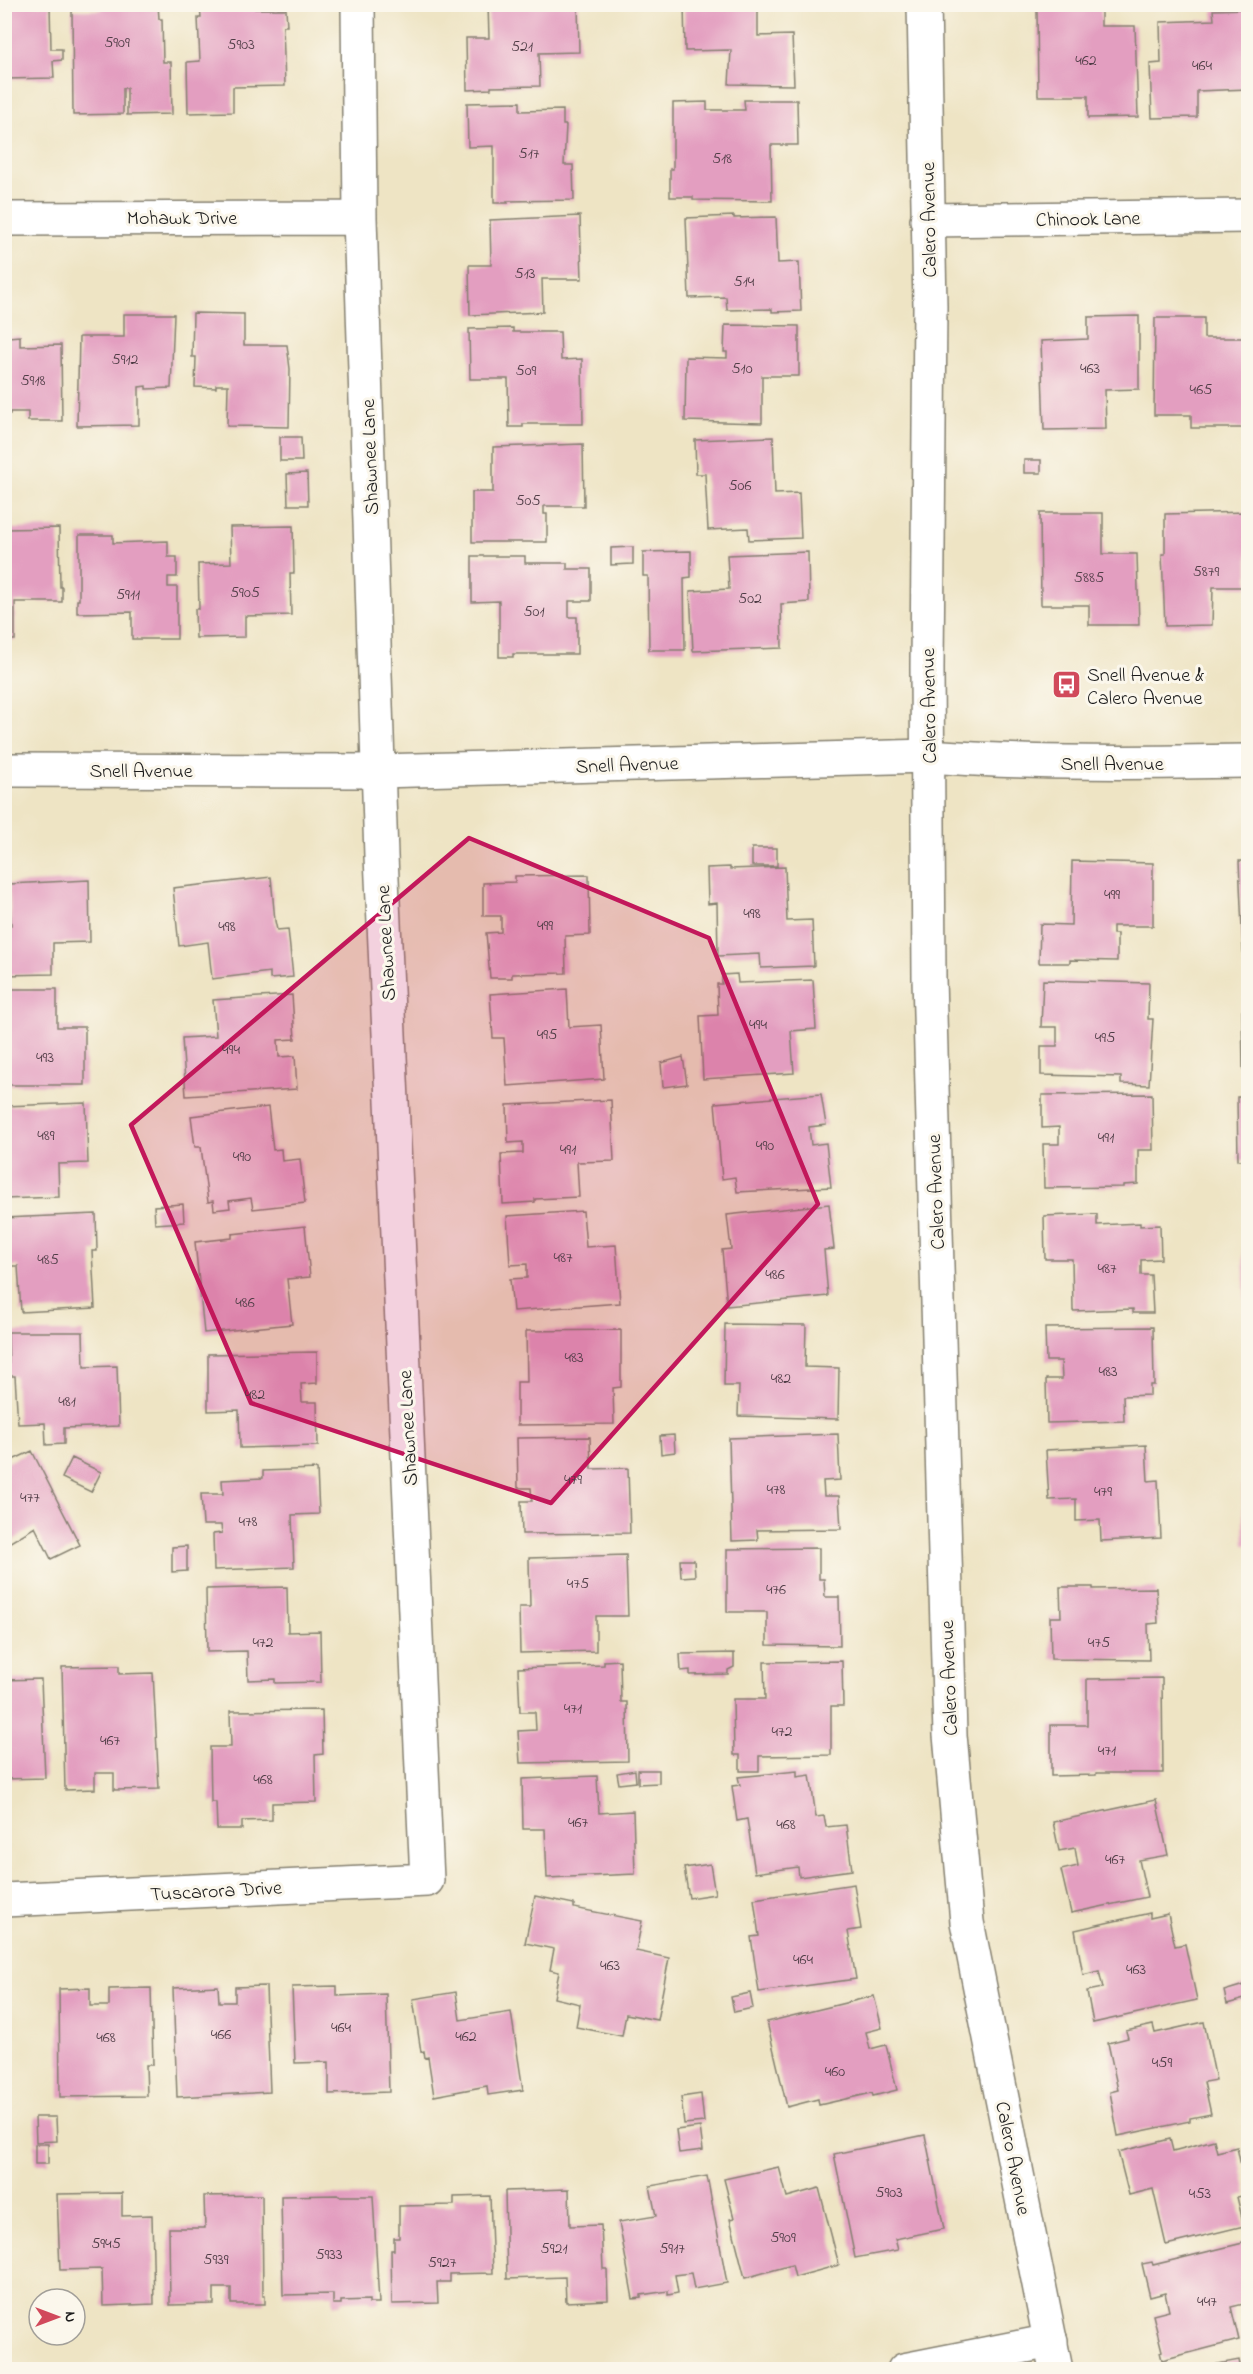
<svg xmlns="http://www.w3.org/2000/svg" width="1253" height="2374" viewBox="0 0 1253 2374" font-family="'Indie Flower',sans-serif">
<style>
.building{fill:#e39ec0}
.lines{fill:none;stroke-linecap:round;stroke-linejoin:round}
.minor-casing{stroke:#858070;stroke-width:36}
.tertiary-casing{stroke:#858070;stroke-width:36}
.secondary-casing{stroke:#858070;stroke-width:36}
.minor{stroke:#fff;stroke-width:33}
.tertiary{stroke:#fff;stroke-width:33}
.secondary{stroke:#fff;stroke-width:33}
.marked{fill:#c2185b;fill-opacity:0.2;stroke:#c2185b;stroke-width:4.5;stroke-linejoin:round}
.labels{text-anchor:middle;stroke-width:6;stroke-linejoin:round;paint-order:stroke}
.number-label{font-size:16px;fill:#4e3c45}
.street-label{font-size:20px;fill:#1c1c1c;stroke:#fbf7ec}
.poi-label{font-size:20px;fill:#1c1c1c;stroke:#fbf7ec;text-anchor:start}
</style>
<rect width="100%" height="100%" fill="#fbf7ec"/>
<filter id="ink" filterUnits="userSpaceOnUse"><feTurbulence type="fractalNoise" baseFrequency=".0167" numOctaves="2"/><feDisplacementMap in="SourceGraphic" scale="12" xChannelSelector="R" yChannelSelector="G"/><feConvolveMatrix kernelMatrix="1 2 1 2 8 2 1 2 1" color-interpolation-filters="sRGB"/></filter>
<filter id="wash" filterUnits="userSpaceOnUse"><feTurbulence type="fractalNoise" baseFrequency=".008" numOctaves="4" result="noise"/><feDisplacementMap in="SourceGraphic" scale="24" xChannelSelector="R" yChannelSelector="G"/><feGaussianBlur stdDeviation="1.35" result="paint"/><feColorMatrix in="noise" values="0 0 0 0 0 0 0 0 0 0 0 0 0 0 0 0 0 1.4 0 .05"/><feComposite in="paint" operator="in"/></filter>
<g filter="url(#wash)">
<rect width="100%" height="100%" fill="#eee4c4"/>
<g id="blocks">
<path class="building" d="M102 4H158L159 19H162L163 62H171L172 114 127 115V88H123V114L73 115 72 10H102Z
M200 4H255V9H286L287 26H283L285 86 233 87V112L188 113 187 62 200 61 198 18H201Z
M488 4H578L579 52 539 53 540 86 491 87V89L467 90 466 38H489Z
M684 4H758V36L792 35 794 85 729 84 731 50 685 51Z
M1041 4H1098L1101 5V26H1135L1138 117 1088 118V96H1038L1037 9H1041Z
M5 5H50L51 49H62V60L53 61 54 78 5 79Z
M1248 9V89L1197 91V117L1152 118 1150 64 1161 63 1160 22 1214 20 1213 10Z
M744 100H797L798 145H771L772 201 693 200V197H670V169H673V103L707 102V110H745Z
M520 102V111L563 110V125H566L564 165H573L574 200 507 201 508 203H494V146L468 147 467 103Z
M580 216 582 279H542L543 312 470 315 469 265H491L490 220Z
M734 216V218L776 217 778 263 799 262 801 311 772 312V309L727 310 726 297 689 298 686 218Z
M193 313 244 314V345H287L290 369 289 427 227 426 228 385H216V388L195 387 196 357H192Z
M124 314H174L171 388 146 389V386L139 387V425L77 426 79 337H124Z
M4 316H8V337L20 336V346L61 345 62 421H28V412H10V414H4Z
M1139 316V389L1105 390 1106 429 1044 430 1041 341 1088 339V317Z
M1155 318H1204V338H1248V428H1191V415H1154Z
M725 325 799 326V376H762V423L685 421 686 357 727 358V352H724Z
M513 328V332H560L561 360 582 359 583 424H523V427H509L508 379H470L469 329Z
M280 437H301L302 461H280Z
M773 437 775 494 799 493 801 538 749 540 748 528 708 530 705 474H696L695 440Z
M583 444 584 506H544V514H547V542H472V492H493V447Z
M1024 460H1041V473H1024Z
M307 473 308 505H288L287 474Z
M1248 512V587H1213L1212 625 1165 626 1162 554H1165V514Z
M1040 513H1103V554H1137L1139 625H1089V605H1041Z
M293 526 294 573H290L291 615 245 616V637L196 638 195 609H199L198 564 231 563 230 527Z
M59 528 60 587H62V602H15V640H4V529Z
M79 535H113V543L168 541V557H177V577H168V587H177V639H132V612L77 613V600H79Z
M633 547V564L611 565V548Z
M691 551V577L684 578 685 650H649L648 576H643V552Z
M808 552 809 602 781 604 782 648 693 651 690 591 729 589 727 555Z
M472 556H525V563H567V569H591V601H569V617H577V654H513V657H499V601L472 602Z
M752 848H777V866H752Z
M1072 861 1153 863V926H1113V934H1117V961L1070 960V963H1039L1040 924 1071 925Z
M1239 861H1248V952H1243Z
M730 867V869L785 867 787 921 812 920 814 966 761 968 760 954 718 956 717 903 708 904 707 868Z
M589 875 590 935 565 936 566 973 512 974V978H490L486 933 501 932V916H483V883L515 882V876Z
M271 877 275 921 277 930 288 929 293 977 270 979V972L212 979 208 942 179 946 173 888Z
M89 880 90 942 53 943V974L4 975V925H11L9 884Z
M737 974 738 983 813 980 816 1029 791 1031 794 1073 703 1079 700 1016 718 1015 717 984H722V975Z
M1043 980 1149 983 1148 1019H1153L1149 1085 1121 1084V1077L1041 1075V1046H1057V1027H1041Z
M4 989H57V1027H85V1085H4Z
M567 989 569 1027 601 1025 604 1079 507 1086 504 1038H493L490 994Z
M292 995 295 1039 278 1040 279 1057 295 1056 297 1089 186 1096 182 1038 216 1036 213 1000Z
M1242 1011H1248V1069H1243Z
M683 1057 687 1084 663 1087 661 1063Z
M821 1094 826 1125 809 1127 811 1145 826 1143 831 1187 737 1192 735 1177 722 1179 715 1103Z
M1152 1094 1153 1150H1138V1184L1123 1185V1187L1044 1188 1043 1144H1059V1127L1042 1128V1095Z
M1237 1097H1248V1196H1247L1245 1160H1238Z
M611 1100 614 1161 577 1162 579 1197 535 1199V1202L503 1204 501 1154 523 1153V1142L508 1143 507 1105Z
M86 1103 88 1163 58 1164 59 1197 4 1199V1106Z
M268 1107 273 1150 281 1149 282 1161 300 1159 305 1203 253 1209 251 1198 229 1201 230 1208 214 1210 213 1201 208 1202 201 1147H195L191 1116Z
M183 1204 184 1222 155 1224 154 1206Z
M829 1204 834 1249 824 1250 828 1296 727 1306 722 1250 731 1249 727 1215Z
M583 1211 586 1247 616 1245 620 1303 513 1311 510 1279 527 1278V1264L510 1265 507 1216Z
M96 1214 97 1251H92L95 1308 21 1312 18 1266H4V1218Z
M1097 1214V1225L1140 1223V1226L1160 1225 1161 1259 1141 1260V1275H1151L1153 1313H1133V1309L1073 1311 1072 1259H1045L1044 1216Z
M305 1226 310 1277 287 1279 292 1324 204 1333 195 1242 232 1238V1234Z
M1243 1247H1248V1306H1245Z
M725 1324 806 1325 805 1367 839 1368 838 1419 738 1416 739 1386H724Z
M1153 1327 1154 1385H1150V1395L1123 1396 1124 1421 1047 1423 1046 1379H1062L1061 1361H1046L1045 1328Z
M621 1330V1387L613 1388 614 1424 517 1425V1382H527L526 1331Z
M8 1332H83L84 1367 117 1366 119 1426 64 1428V1444L46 1445 45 1423 18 1424 15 1376H9Z
M317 1352V1383L301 1384 302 1402H317L318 1446 240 1448 239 1410 208 1411V1354Z
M838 1434 840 1480 823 1481 824 1496H839L841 1529 757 1530 758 1540 732 1541 729 1438Z
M674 1435 675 1452 661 1454 660 1436Z
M590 1437 591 1469 628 1468 630 1533 522 1534 521 1501H532L531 1488H518L517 1438Z
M1146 1445 1148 1481 1158 1480 1161 1538 1101 1541 1100 1520 1076 1521V1499L1049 1500 1046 1450Z
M32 1451 80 1545 51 1559 35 1527 4 1546V1464Z
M1245 1457H1248V1545H1244L1242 1482H1246Z
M72 1458 101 1472 91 1492 62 1478Z
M317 1469 319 1514 292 1515 294 1567 214 1570 213 1534 222 1533 221 1525H203L201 1494H223L222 1480 263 1478V1471Z
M187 1546V1571L172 1572V1547Z
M819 1548V1579H824L825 1597H839L840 1646 767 1645V1612H727V1549Z
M626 1555 628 1616H596V1651L520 1653 519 1607H530L529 1558Z
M680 1560H694L695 1576 681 1577Z
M287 1587 288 1632 320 1631 321 1682 275 1683V1679L248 1680 247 1651 207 1652 206 1589Z
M1060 1587H1093V1589L1156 1588 1158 1623 1148 1624 1149 1660 1051 1659 1050 1617H1061Z
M734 1653V1667L728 1670V1674L690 1675V1670L681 1671 680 1654Z
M620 1660 621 1702H627L628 1761 520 1763 518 1731 536 1730 535 1712H520L518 1668 604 1665V1661Z
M842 1661 843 1706H831V1755L759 1756V1771H740V1755H734L733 1699H765L764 1662Z
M119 1666V1674L153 1673 159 1789 114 1790V1773H95V1789L65 1790 62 1667Z
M1162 1678 1163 1773H1096V1775L1051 1776V1725H1087V1679Z
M41 1679 45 1778 4 1779V1680Z
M322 1710 323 1754 315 1755 316 1802 272 1803V1820L242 1821V1829H217L216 1802H211L210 1747H231L230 1711Z
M635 1770 636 1782 619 1784 617 1773Z
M638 1770H659V1783L638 1784Z
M797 1771V1777L810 1775 816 1817 824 1816 826 1827 846 1825 852 1870 799 1877 798 1867 755 1873 747 1819 737 1821 732 1786 740 1785 738 1777Z
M597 1776 599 1813 633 1811 635 1874 547 1878 545 1829H523L522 1779Z
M1156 1800 1168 1855 1139 1860 1147 1897 1071 1913 1061 1870 1078 1866 1075 1848 1059 1851 1053 1822Z
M710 1864 715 1894 689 1898 684 1868Z
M854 1884 861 1929 848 1931 856 1979 759 1992 751 1937 759 1936 754 1899Z
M535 1896 574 1904V1908L642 1921 636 1951 669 1958 657 2020 626 2014 622 2036 576 2027 580 2004 554 1998 559 1972 550 1970 554 1949 525 1943Z
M1150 1913V1918L1168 1914 1175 1946 1185 1944 1197 2000 1093 2023 1087 1991 1103 1988 1099 1971 1083 1975 1075 1930Z
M1244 1985 1248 1998 1227 2004 1224 1991Z
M218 1986 219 2002H235V1987L266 1986 270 2092 177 2097 173 1988Z
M337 1986V1996L386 1994 389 2092 329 2094V2062L295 2063 292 1987Z
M90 1988V2006H109V1989L151 1988 153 2065H146L147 2096 60 2097 59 1989Z
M456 1992 460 2020 511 2012 523 2090 488 2095 487 2086 434 2096 428 2057 425 2058 424 2051 421 2052 413 1999Z
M750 1993 753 2008 734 2012 731 1997Z
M874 1996 882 2028 866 2032 870 2049 886 2045 897 2090 873 2096 872 2093 819 2105 818 2099 787 2107 767 2022Z
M1204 2022 1216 2080 1204 2082 1211 2114 1190 2118V2121L1118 2136 1110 2092 1118 2090 1108 2043 1128 2038 1126 2031 1153 2025 1155 2033Z
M701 2094 704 2122 684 2124 681 2097Z
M35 2117H56L57 2141 36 2142Z
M700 2127 703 2150 679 2153 676 2130Z
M925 2135 944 2229 895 2239 898 2250 855 2258 834 2154Z
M1170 2139 1173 2151 1214 2140 1217 2152 1237 2147 1247 2195 1237 2197 1244 2226 1166 2245 1153 2189 1129 2195 1118 2152Z
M35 2144H48V2164H35Z
M779 2167 787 2197 819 2188 839 2265 795 2277 792 2265 745 2278 730 2219 734 2218 724 2179Z
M707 2176 727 2283 694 2289 691 2273 675 2275 678 2293 668 2295V2291L641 2295V2298L633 2299 619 2222 656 2216 650 2186Z
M569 2189 570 2226 601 2225 603 2269H607L608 2300 566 2302 565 2277 507 2279 505 2191Z
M122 2193V2216L152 2215 154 2304 103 2306 102 2269 60 2270 57 2194Z
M262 2195 263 2295H265V2304H231V2288H214V2304L170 2305 169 2228H205L204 2196Z
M339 2195V2196H373L379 2303H369V2300L341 2301V2304H333V2294L283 2295 281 2196Z
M490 2196 493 2273 450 2274V2282H437L438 2303 392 2304 391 2250H394V2238H399V2206L454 2205V2197Z
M1247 2242 1248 2303 1231 2307 1239 2340 1162 2360 1160 2352 1162 2351 1153 2315 1169 2311 1165 2293 1150 2297 1142 2264 1152 2262 1153 2265Z
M1239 2360 1241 2370H1196V2368Z"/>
</g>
</g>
<g filter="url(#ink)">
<use href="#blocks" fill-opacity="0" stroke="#858070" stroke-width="1.5"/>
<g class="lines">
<defs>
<path id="minor" d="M4 219 360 218
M927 220 1248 216
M4 1900 427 1880 381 856 360 218 358 4
M904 2370 1051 2341"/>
<path id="tertiary" d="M924 4 930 306 927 668 929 978 950 1735 967 1922 1056 2370"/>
<path id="secondary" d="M4 770 379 771 928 756C1035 764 1141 763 1248 761"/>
</defs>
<use href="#minor" class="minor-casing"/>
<use href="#tertiary" class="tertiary-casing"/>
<use href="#secondary" class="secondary-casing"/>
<use href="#minor" class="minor"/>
<use href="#tertiary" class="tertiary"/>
<use href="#secondary" class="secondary"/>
</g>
</g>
<path class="marked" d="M469 838 709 938 818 1204 551 1503 251 1403 131 1125Z"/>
<defs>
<symbol id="bus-square" viewBox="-11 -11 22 22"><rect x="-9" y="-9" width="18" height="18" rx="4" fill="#d1495b" stroke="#fbf7ec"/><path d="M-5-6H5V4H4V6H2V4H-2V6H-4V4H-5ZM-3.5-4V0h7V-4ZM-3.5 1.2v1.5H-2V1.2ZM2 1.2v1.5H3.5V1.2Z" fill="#fff"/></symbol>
</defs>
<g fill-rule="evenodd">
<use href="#bus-square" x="1050" y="668" width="33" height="33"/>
</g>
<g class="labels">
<g class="number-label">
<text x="117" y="47">5909</text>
<text x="241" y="49">5903</text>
<text x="522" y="51">521</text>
<text x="1086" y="65">462</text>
<text x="1202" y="70">464</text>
<text x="529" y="158">517</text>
<text x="722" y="163">518</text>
<text x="525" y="278">513</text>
<text x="744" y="286">514</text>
<text x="125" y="364">5912</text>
<text x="742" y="373">510</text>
<text x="1090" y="373">463</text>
<text x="526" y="375">509</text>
<text x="33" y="385">5918</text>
<text x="1201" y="394">465</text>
<text x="740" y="490">506</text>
<text x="528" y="505">505</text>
<text x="1206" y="576">5879</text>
<text x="1089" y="582">5885</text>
<text x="245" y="597">5905</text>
<text x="128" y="599">5911</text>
<text x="750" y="603">502</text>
<text x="534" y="616">501</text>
<text x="1112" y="899">499</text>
<text x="752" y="918">498</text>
<text x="545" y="930">499</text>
<text x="227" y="931">498</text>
<text x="758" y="1029">494</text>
<text x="547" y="1039">495</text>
<text x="1105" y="1042">495</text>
<text x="231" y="1054">494</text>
<text x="45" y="1062">493</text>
<text x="46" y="1140">489</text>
<text x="1106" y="1142">491</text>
<text x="765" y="1150">490</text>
<text x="568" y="1154">491</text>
<text x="242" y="1161">490</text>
<text x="563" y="1262">487</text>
<text x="48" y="1264">485</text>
<text x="1107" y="1273">487</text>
<text x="775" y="1279">486</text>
<text x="245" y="1307">486</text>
<text x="574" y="1362">483</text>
<text x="1108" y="1376">483</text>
<text x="781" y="1383">482</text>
<text x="255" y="1399">482</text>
<text x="67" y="1406">481</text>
<text x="573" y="1484">479</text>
<text x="776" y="1494">478</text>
<text x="1103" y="1496">479</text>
<text x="30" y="1502">477</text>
<text x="248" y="1526">478</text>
<text x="578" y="1588">475</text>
<text x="776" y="1594">476</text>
<text x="263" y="1647">472</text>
<text x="1099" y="1647">475</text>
<text x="573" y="1713">471</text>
<text x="782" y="1736">472</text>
<text x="110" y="1745">467</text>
<text x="1107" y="1755">471</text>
<text x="263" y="1784">468</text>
<text x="578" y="1827">467</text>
<text x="786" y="1829">468</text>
<text x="1115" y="1864">467</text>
<text x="803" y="1964">464</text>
<text x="610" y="1970">463</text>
<text x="1136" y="1974">463</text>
<text x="341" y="2032">464</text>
<text x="221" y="2039">466</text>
<text x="466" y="2041">462</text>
<text x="106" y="2042">468</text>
<text x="1162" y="2067">459</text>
<text x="835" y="2076">460</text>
<text x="889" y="2197">5903</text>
<text x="1200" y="2198">453</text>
<text x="783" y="2242">5909</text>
<text x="106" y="2248">5945</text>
<text x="554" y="2253">5921</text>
<text x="672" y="2253">5917</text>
<text x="329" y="2259">5933</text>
<text x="216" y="2264">5939</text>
<text x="442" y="2267">5927</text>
<text x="1207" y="2306">447</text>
</g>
<g class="street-label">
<text x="182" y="224">Mohawk Drive</text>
<text transform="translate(1088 218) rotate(-1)" y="7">Chinook Lane</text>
<text transform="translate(928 220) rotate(-91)" y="7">Calero Avenue</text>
<text transform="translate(369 457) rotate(-92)" y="7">Shawnee Lane</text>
<text transform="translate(928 706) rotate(-91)" y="7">Calero Avenue</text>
<text x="1112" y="770">Snell Avenue</text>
<text transform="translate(627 764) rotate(-2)" y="7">Snell Avenue</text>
<text x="141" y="777">Snell Avenue</text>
<text transform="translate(385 943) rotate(-93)" y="7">Shawnee Lane</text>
<text transform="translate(935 1192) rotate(-92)" y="7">Calero Avenue</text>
<text transform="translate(407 1428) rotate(-93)" y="7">Shawnee Lane</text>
<text transform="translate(948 1678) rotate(-92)" y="7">Calero Avenue</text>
<text transform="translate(216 1890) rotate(-3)" y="7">Tuscarora Drive</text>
<text transform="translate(1014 2158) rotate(79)" y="7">Calero Avenue</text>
</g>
<g class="poi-label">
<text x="1087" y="681">Snell Avenue &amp;<tspan x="1087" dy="23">Calero Avenue</tspan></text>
</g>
</g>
<rect width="1253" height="2374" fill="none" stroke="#fbf7ec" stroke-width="24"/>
<g transform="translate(57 2317) rotate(90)"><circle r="28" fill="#fbf7ec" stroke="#a29f99" stroke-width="1.5"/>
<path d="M0-4.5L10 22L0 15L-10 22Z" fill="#d1495b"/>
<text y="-9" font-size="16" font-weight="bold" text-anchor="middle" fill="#1c1c1c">N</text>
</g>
</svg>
